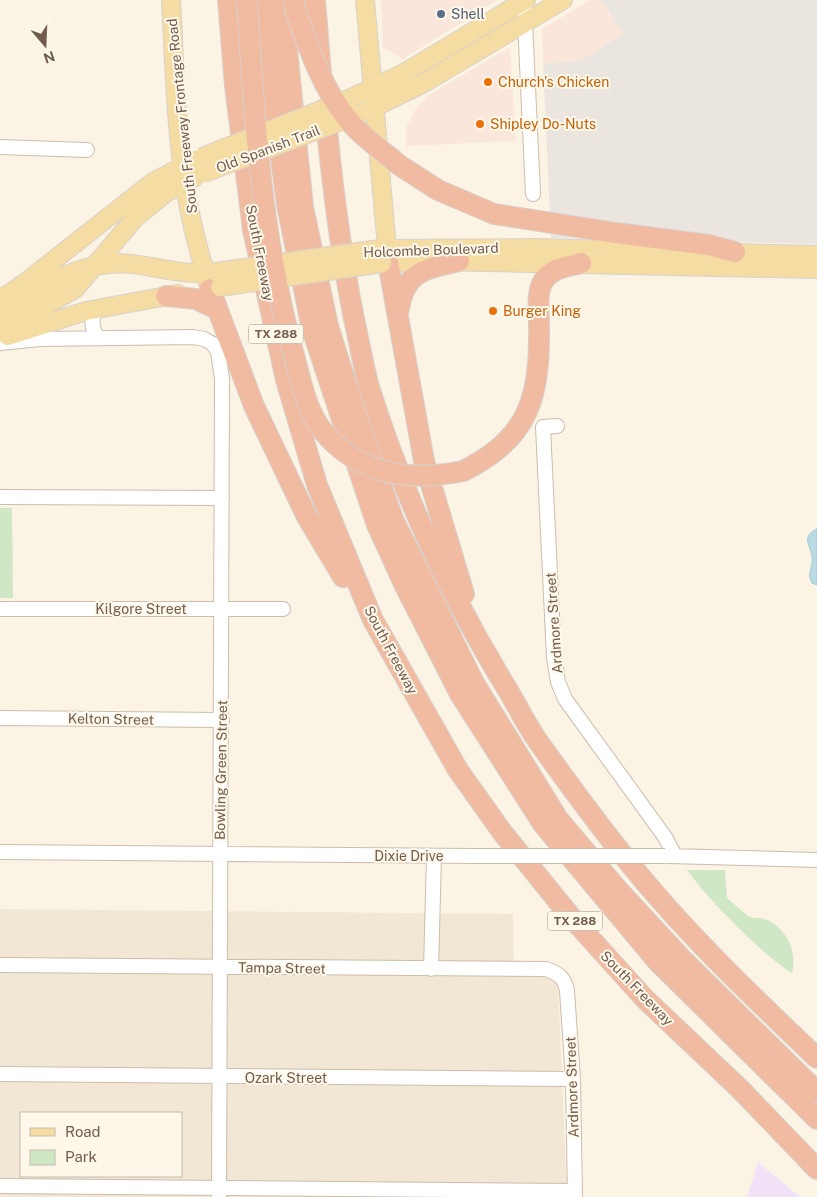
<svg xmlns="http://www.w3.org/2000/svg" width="817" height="1197" viewBox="0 0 817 1197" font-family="'Public Sans',sans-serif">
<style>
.residential{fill:#f2e6d4;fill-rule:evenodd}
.commercial{fill:#fae6da}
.industrial{fill:#ebe5df}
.education{fill:#f1e2f7}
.green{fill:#d0e7c5}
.water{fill:#bbdae3;stroke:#a2c9d4}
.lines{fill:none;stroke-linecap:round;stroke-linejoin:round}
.minor-casing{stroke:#ccbcac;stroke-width:16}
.major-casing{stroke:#d8d1cd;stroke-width:20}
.highway-casing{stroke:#d8d1cd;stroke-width:22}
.minor{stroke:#fff;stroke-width:14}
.major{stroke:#f5dca2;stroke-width:18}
.highway{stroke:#f0bba0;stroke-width:20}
.minor-bridge-casing{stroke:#ccbcac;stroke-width:16;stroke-linecap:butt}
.major-bridge-casing{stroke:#d8d1cd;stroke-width:20;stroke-linecap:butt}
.highway-bridge-casing{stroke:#d8d1cd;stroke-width:22;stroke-linecap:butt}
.minor-bridge{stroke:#fff;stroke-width:14}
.major-bridge{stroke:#f5dca2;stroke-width:18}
.highway-bridge{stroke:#f0bba0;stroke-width:20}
.service-dot{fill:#5c6f8a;stroke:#fef8eb;stroke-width:2}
.food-dot{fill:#e8710a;stroke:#fef8eb;stroke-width:2}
.labels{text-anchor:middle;stroke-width:4;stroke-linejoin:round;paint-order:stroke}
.shield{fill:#fef8eb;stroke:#9c8b7c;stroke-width:1}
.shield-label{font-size:12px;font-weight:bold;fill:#725c4c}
.service-label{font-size:14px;fill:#4e5e75;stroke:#fef8eb;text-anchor:start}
.food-label{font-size:14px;fill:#c56008;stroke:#fef8eb;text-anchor:start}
.street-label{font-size:14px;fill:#725c4c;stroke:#fef8eb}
</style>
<rect width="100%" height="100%" fill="#fbf4e5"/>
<path class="residential" d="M0 909 513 914 514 975H546L558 984 567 1197H0ZM21 1113H181V1176H21Z"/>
<path class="commercial" d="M381 0H497L403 59 383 48Z
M590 0H602L623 34 580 61 543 64 542 29Z
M510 47 516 141 406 146V128L416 109 427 96Z"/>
<path class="industrial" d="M602 0H817V244L551 238 543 64 580 61 623 34Z"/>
<path class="education" d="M758 1162 800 1197H747Z"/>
<path class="green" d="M0 508H12L13 598H0Z
M687 870H725L727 898C734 903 741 911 748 916 753 919 758 917 764 919 786 926 798 952 792 973 760 953 709 900 687 870Z"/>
<path class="water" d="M817 529V585L812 583C806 572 814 567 812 556 811 546 800 537 817 529Z"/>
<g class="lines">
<defs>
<path id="minor" d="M524 0 533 194
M0 147 87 150
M95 309C91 320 91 330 99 338
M0 343 40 339 193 337 204 339 213 344 218 352 222 379 219 1197
M557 426 543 427 554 658 558 682 565 699 665 837 675 856
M0 497 222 498
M0 609H283
M0 718 222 720
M0 852 476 856
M668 856 817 860
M0 965 546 969C558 973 565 978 567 991L573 1079 575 1197
M431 969 434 856
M0 1074 573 1079
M0 1186 575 1191"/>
<path id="major" d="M171 0C175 75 176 153 193 227 198 248 204 269 210 289
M365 0 388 259
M351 98 404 73 526 0
M367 111 424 83 563 0
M380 249 535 248 817 255
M382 263 436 261 817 269
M0 300 26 282 153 182 193 161
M0 313C43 285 86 256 140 265 168 270 187 275 216 272
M0 331 75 289 135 218 167 192 195 177
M8 336 86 311 178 294"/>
<path id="highway" d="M228 0 235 86 253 230 286 380 317 485 373 620 458 770 502 832 571 917 645 999 740 1089 817 1169
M264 0 268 59 287 205 312 329 377 525 405 586 460 694 543 824 658 962 817 1119
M282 0 303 207 328 326 355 412 393 519 474 683 558 819 619 891 682 959 817 1092
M315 0 321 73
M325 109C332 184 341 259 357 333 361 351 364 369 369 387 403 495 450 596 509 692 519 709 528 728 540 744 572 789 605 834 640 876 694 941 756 1000 817 1058
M399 165 438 190 494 214 616 233 709 245 735 252
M388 262 424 461 464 594
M210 289 254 406 307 517 343 577
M166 296 196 299 217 309
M399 309C405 271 425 269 459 261
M463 471C531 438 540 395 539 324 539 310 536 292 544 280 553 267 568 267 581 263"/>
</defs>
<use href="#minor" class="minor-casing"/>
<use href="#major" class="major-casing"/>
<use href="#highway" class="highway-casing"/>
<use href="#minor" class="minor"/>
<use href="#major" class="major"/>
<use href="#highway" class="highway"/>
<defs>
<path id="minor-bridge" d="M476 856H665"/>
<path id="major-bridge" d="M202 157 351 98
M204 173 357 115
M216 272 380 249
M220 287 382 263"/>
<path id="highway-bridge" d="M247 0C254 121 262 242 295 359 301 382 307 411 322 430 358 475 410 482 463 471
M294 0 295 9C309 49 322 89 350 122 363 138 383 151 399 165"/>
</defs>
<use href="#minor-bridge" class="minor-bridge-casing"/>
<use href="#major-bridge" class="major-bridge-casing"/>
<use href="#highway-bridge" class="highway-bridge-casing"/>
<use href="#minor-bridge" class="minor-bridge"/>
<use href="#major-bridge" class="major-bridge"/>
<use href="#highway-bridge" class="highway-bridge"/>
</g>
<circle class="service-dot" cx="441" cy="14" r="5"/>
<g class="food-dot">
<circle cx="488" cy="82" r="5"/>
<circle cx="480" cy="124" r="5"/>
<circle cx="493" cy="311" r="5"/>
</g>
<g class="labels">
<g class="shield">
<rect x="248.5" y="324.5" width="55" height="19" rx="4"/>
<rect x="547.5" y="911.5" width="55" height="19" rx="4"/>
</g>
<g class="shield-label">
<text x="276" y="338">TX 288</text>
<text x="575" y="925">TX 288</text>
</g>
<g class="service-label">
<text x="451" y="19">Shell</text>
</g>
<g class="food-label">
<text x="498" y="87">Church's Chicken</text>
<text x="490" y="129">Shipley Do-Nuts</text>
<text x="503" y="316">Burger King</text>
</g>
<g class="street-label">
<text transform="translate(182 116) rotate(-96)" y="5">South Freeway Frontage Road</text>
<text transform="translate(268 149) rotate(-21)" y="5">Old Spanish Trail</text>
<text transform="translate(431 250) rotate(-2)" y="5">Holcombe Boulevard</text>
<text transform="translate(260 253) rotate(79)" y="5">South Freeway</text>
<text x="141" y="614">Kilgore Street</text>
<text transform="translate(554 623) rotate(-94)" y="5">Ardmore Street</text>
<text transform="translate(391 650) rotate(62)" y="5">South Freeway</text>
<text transform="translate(111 719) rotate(1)" y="5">Kelton Street</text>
<text transform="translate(221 770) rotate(-89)" y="5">Bowling Green Street</text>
<text x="409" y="861">Dixie Drive</text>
<text transform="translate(282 968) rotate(1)" y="5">Tampa Street</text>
<text transform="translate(637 988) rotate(46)" y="5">South Freeway</text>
<text x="286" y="1083">Ozark Street</text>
<text transform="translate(572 1087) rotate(-92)" y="5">Ardmore Street</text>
</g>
</g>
<rect x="20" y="1112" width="162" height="65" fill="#fef8eb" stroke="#c6baab"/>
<rect x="30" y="1128" width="25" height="8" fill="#f5dca2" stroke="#c6baab"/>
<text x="65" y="1137" font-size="15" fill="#725c4c">Road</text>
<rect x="30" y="1150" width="25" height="15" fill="#d0e7c5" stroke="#c6baab"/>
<text x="65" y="1162" font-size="15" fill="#725c4c">Park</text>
<g transform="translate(45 45) rotate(161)" stroke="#fef8eb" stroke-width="4" paint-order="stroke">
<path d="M0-4L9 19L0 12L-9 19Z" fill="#725c4c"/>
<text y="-8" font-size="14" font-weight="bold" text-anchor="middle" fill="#725c4c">N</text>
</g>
</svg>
